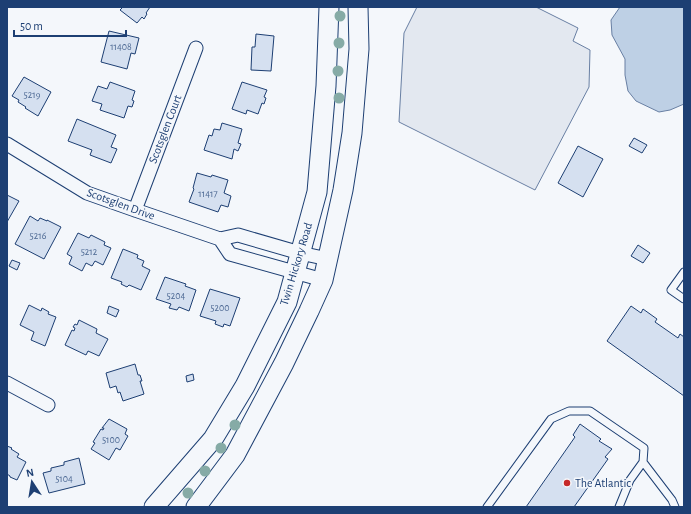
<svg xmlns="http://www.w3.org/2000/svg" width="691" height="514" viewBox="0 0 691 514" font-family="'Alegreya Sans',sans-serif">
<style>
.parking{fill:#e3e8f0;stroke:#687fa3}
.water{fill:#bed0e5;stroke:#687fa3}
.building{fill:#d5e0f0;stroke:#1d3f73}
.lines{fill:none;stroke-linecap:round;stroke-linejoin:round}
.lane-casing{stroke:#1d3f73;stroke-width:9}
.street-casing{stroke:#1d3f73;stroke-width:15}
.secondary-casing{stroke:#1d3f73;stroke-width:21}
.lane{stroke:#f4f7fb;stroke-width:7}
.street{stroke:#f4f7fb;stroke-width:13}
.secondary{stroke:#f4f7fb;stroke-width:19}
.tree{fill:#86aba6}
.poi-dot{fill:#c62828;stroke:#f4f7fb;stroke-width:1.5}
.labels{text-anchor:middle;stroke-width:3;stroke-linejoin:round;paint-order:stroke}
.number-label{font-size:10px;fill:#4b6792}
.street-label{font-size:12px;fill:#1d3f73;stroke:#f4f7fb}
.poi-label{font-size:12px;fill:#1d3f73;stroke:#f4f7fb;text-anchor:start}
</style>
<rect width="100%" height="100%" fill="#f4f7fb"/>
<path class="parking" d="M417 7H536L578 28 573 41 590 50 589 87 535 190 399 122 404 33Z"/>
<path class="water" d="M620 7H684V104L670 110 659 112 636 101 628 91 625 75V59L612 35 611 20Z"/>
<path class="building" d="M123 7H150L146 13 147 14 144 19 142 17 137 23 120 10Z
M109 31 139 38 135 54 131 53 127 69 101 62Z
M256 34 274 36 271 71 251 70 252 47H255Z
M24 77 51 92 38 116 25 108 26 107 18 102 19 100 12 96Z
M110 82 135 91 132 100 134 101 132 107 128 106 124 118 100 110 102 104 92 101 98 86 107 89Z
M242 82 267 90 264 97 266 98 264 104 262 103 258 114 247 110 246 114 232 109Z
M77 119 116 135 111 147 117 149 111 163 90 155 92 150 68 141Z
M222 123 242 129 238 143 241 144 238 151 234 149 232 159 204 150 209 135 212 136 214 129 220 130Z
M634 138 647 145 642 153 629 146Z
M578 146 603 159 583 197 558 183Z
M197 173 211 177 212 175 228 180 224 193 231 196 228 207 221 205 218 212 189 202 194 189 193 188Z
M7 195 19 201 7 222Z
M30 216 38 221 40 218 47 221V220L61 227 44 259 15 244Z
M78 233 89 238 91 235 105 242 104 245 111 248 103 265 95 261 92 266 86 263 82 271 69 264 72 257 67 254Z
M638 245 650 253 643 263 631 256Z
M123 249 138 255 137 258 144 261 142 266 150 270 141 290 129 285 127 287 121 284 122 282 111 278Z
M12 260 20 263 17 270 9 266Z
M165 277 186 284 185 286 196 290 189 311 179 307 177 310 169 308 171 304 156 299Z
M210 289 240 298 230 326 224 324 223 327 215 324 216 321 200 316Z
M29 305 41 311 42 308 49 312 48 314 56 317 45 346 31 340 34 332 20 325Z
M109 306 119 310 116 317 107 313Z
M631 306 641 313 643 309 657 319 655 322 678 338 680 334 684 337V396L607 341Z
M79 320 97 329 96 333 108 339 99 356 88 351 86 355 65 345 72 330 74 331 75 328 73 327 75 324 77 325Z
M135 364 138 375H140L142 381H140L144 394 123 401 120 392 118 393 116 386 110 388 106 373Z
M193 374 194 380 187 382 186 376Z
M109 419 127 429 125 434 128 436 120 450 116 448 109 460 91 449 95 443 93 442 101 429 103 430 104 428H102Z
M580 424 601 439 599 441 612 449 605 457 608 459 574 507H526L575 437 573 435Z
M7 446 12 448 11 449 19 454 17 457 26 462 17 480 10 477V476L7 474Z
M79 458 85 484 49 493 43 473 51 471V468L64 465V462Z"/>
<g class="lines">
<defs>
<path id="lane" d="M684 272 671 290 684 299
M643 462 672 500 675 507
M487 507 551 419 569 411H590L644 448 643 462 630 480 619 507"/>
<path id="street" d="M7 144 87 193 135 210 220 239 238 235 300 253 328 259
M135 210 196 48
M220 239 230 254 323 280
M7 383 48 405"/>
<path id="secondary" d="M154 507 213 439 245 386 287 302 317 192 326 86 329 7
M196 507 235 455 284 363 309 311 323 280 343 190 352 133 359 49 358 7"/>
</defs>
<use href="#lane" class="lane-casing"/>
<use href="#street" class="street-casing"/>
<use href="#secondary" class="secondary-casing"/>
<use href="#lane" class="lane"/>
<use href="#street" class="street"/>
<use href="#secondary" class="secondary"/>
</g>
<g class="tree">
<circle cx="340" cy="16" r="5.5"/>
<circle cx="339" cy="43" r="5.5"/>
<circle cx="338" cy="71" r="5.5"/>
<circle cx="339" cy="98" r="5.5"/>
<circle cx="235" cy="425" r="5.5"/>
<circle cx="221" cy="448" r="5.5"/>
<circle cx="205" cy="471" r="5.5"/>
<circle cx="188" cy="493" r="5.5"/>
</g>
<circle class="poi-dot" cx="567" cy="483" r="4"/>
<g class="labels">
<g class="number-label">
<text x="121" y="50">11408</text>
<text x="32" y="98">5219</text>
<text x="208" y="197">11417</text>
<text x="38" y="239">5216</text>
<text x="89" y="255">5212</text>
<text x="176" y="299">5204</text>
<text x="220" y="311">5200</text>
<text x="111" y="443">5100</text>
<text x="64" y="482">5104</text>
</g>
<g class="street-label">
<text transform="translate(165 129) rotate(-69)" y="4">Scotsglen Court</text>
<text transform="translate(121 204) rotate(20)" y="4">Scotsglen Drive</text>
<text transform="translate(296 264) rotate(-73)" y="4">Twin Hickory Road</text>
</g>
<g class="poi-label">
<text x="575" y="487">The Atlantic</text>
</g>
</g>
<rect width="691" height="514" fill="none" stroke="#1d3f73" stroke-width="16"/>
<g transform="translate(32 482) rotate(348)" stroke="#f4f7fb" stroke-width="3" paint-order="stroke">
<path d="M0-3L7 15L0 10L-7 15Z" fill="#1d3f73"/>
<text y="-6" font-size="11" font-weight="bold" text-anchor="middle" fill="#1d3f73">N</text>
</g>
<path d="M14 30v6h112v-6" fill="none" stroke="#1d3f73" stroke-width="2"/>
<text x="20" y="30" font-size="12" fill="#1d3f73" stroke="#f4f7fb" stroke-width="3" paint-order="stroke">50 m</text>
</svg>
